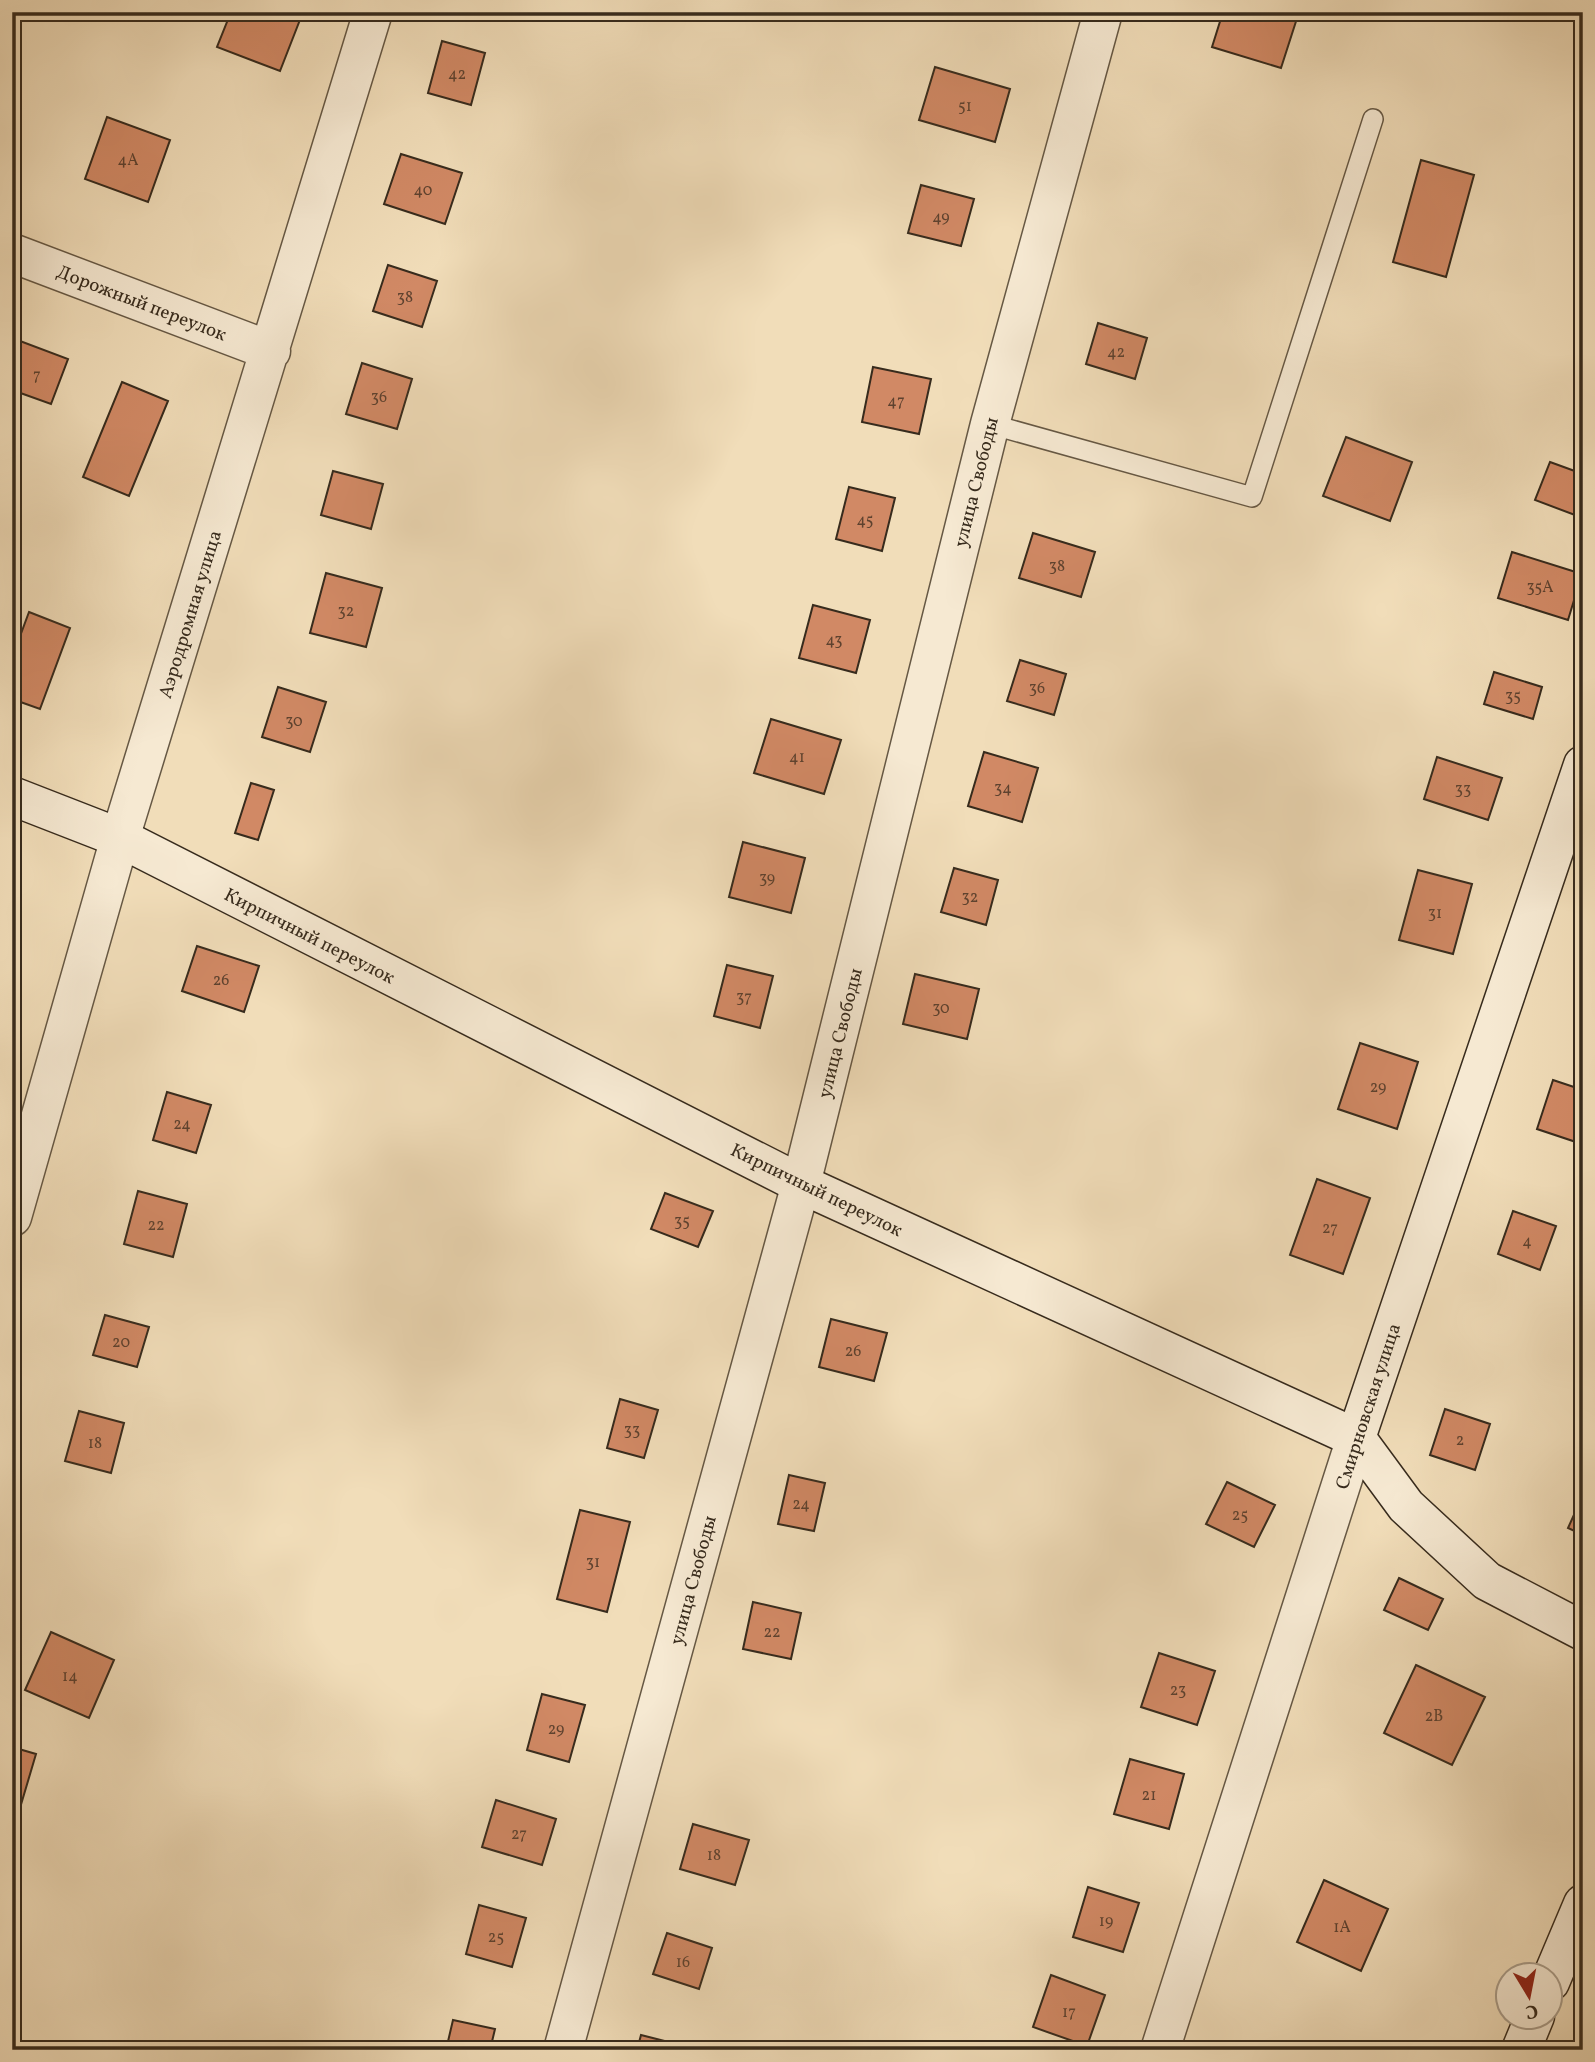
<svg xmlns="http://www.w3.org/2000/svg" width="1595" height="2062" viewBox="0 0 1595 2062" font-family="Vollkorn,serif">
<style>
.building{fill:#d18965;stroke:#372b1d;stroke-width:2}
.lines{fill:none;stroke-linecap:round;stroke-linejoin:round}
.lane-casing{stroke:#665844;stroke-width:22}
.street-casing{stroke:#665844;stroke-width:41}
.secondary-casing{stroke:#372b1d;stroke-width:41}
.lane{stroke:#f6e9d2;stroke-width:19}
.street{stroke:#f6e9d2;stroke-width:38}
.secondary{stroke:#f6e9d2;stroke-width:38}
.labels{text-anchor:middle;stroke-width:7;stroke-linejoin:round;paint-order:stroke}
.number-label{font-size:16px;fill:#5e422f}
.street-label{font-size:19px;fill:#372b1d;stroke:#f6e9d2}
</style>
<rect width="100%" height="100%" fill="#f1ddb9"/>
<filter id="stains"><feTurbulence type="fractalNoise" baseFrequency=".00286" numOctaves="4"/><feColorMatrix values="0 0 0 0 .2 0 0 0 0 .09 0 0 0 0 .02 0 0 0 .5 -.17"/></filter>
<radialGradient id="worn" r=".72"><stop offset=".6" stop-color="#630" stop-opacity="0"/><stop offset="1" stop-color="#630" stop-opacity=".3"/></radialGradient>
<path class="building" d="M231 12H303L280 71 217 47Z
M1223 12H1299L1281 68 1212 47Z
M442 41 485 53 471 105 428 93Z
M935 67 1010 89 995 142 919 120Z
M107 117 170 140 148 202 85 179Z
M401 154 462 173 445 224 384 204Z
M1421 160 1474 175 1446 277 1393 262Z
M921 185 974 199 961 246 908 233Z
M388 265 437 281 422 327 373 311Z
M1098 323 1147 338 1135 379 1086 364Z
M12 338 68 359 51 404 12 390Z
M362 363 412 379 397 429 346 414Z
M873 367 931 379 919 434 862 422Z
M122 382 168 401 129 496 83 477Z
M1346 437 1412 462 1390 521 1323 496Z
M1550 462 1583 474V518L1535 500Z
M333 471 383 484 371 529 321 515Z
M849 487 895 498 882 551 836 539Z
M1033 533 1095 552 1081 597 1019 578Z
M1512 552 1582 574 1568 620 1498 598Z
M326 573 382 588 366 647 310 633Z
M813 605 870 620 856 673 799 658Z
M29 612 70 628 40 709 12 699V658Z
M1020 660 1066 674 1054 715 1007 701Z
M1494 672 1542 687 1533 719 1484 704Z
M278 687 326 702 310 752 262 737Z
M771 719 841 740 824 794 754 773Z
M984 752 1038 768 1022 822 968 806Z
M1437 757 1502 778 1488 820 1424 799Z
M251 783 274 790 258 840 235 833Z
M743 842 805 858 791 913 729 897Z
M954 868 998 880 986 925 941 912Z
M1418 870 1472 884 1453 954 1399 940Z
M197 946 259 966 244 1012 182 991Z
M727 965 773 976 760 1028 714 1016Z
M915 974 979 989 967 1039 903 1024Z
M1360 1043 1418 1062 1397 1129 1338 1109Z
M1553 1080 1583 1090 1582 1144 1537 1129Z
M167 1092 211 1105 196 1153 153 1140Z
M1317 1179 1370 1198 1343 1274 1290 1255Z
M138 1191 187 1204 173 1257 124 1244Z
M665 1193 713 1211 698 1247 651 1229Z
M1513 1211 1556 1226 1540 1270 1498 1254Z
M105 1315 149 1327 137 1367 93 1355Z
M831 1319 887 1333 874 1381 819 1367Z
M620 1399 658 1410 644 1458 607 1448Z
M1445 1409 1490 1424 1475 1470 1430 1455Z
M79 1411 124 1423 111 1473 65 1461Z
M789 1475 825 1483 814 1531 778 1524Z
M1227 1482 1275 1505 1254 1547 1206 1524Z
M1583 1495V1535L1568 1528Z
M580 1510 630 1522 607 1612 557 1599Z
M1399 1578 1443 1599 1428 1630 1384 1610Z
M753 1602 801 1613 791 1659 743 1649Z
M51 1632 114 1660 89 1718 25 1690Z
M1159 1653 1215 1671 1197 1725 1141 1707Z
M1416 1665 1485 1697 1452 1765 1384 1733Z
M542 1694 585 1705 569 1762 527 1750Z
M12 1747 36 1754 20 1808 12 1805Z
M1130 1759 1184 1774 1169 1829 1114 1814Z
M496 1800 556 1819 542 1865 482 1847Z
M693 1824 749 1840 735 1885 680 1869Z
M1324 1880 1388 1909 1361 1971 1297 1942Z
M1088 1887 1139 1903 1123 1952 1073 1937Z
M479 1905 526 1918 512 1967 466 1954Z
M667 1933 712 1948 699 1989 653 1974Z
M1051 1975 1105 1995 1087 2046 1033 2027Z
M453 2020 495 2029 490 2050H446Z
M641 2035 700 2050H637Z"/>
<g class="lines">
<defs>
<path id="lane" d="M990 424 1252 497 1373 119"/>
<path id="street" d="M12 253 271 351
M12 1217 120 838 373 12
M563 2050 801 1184 990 424 1103 12
M1160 2050 1356 1438"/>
<path id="secondary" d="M12 796 120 838 801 1184 1356 1438 1406 1506 1487 1581 1583 1631
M1356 1438 1583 765
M1550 1982 1583 1904
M1521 2050 1535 2016"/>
</defs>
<use href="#lane" class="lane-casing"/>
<use href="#street" class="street-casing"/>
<use href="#secondary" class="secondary-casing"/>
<use href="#lane" class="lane"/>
<use href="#street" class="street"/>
<use href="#secondary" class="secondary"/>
</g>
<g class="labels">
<g class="number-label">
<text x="457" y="79">42</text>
<text x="965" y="111">51</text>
<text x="128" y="165">4А</text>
<text x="423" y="195">40</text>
<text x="941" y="222">49</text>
<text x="405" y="302">38</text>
<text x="1116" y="357">42</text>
<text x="37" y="380">7</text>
<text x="379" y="402">36</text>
<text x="896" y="406">47</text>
<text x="865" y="525">45</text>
<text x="1057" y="571">38</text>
<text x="1540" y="592">35А</text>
<text x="346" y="616">32</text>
<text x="834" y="645">43</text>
<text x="1037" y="693">36</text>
<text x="1513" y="701">35</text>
<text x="294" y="726">30</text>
<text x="797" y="762">41</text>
<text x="1003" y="793">34</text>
<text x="1463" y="794">33</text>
<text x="767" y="883">39</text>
<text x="970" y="902">32</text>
<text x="1435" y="918">31</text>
<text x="221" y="985">26</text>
<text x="744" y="1002">37</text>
<text x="941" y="1013">30</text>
<text x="1378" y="1092">29</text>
<text x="182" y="1129">24</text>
<text x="682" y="1226">35</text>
<text x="156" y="1230">22</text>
<text x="1330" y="1233">27</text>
<text x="1527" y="1246">4</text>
<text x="121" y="1347">20</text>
<text x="853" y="1356">26</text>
<text x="632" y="1435">33</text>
<text x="1460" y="1445">2</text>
<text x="95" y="1448">18</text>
<text x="801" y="1509">24</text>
<text x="1240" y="1520">25</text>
<text x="593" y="1567">31</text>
<text x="772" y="1637">22</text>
<text x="70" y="1681">14</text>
<text x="1178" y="1695">23</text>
<text x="1434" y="1721">2В</text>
<text x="556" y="1734">29</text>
<text x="1149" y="1800">21</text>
<text x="519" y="1839">27</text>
<text x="714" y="1860">18</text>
<text x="1106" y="1926">19</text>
<text x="1342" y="1932">1А</text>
<text x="496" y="1942">25</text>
<text x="683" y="1967">16</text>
<text x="1069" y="2017">17</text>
</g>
<g class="street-label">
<text transform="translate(142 302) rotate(21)" y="7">Дорожный переулок</text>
<text transform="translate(975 482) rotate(-76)" y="7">улица Свободы</text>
<text transform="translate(189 614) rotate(-73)" y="7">Аэродромная улица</text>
<text transform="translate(310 935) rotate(27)" y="7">Кирпичный переулок</text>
<text transform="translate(839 1033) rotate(-76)" y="7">улица Свободы</text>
<text transform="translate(817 1189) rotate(26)" y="7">Кирпичный переулок</text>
<text transform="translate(1367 1406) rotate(-72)" y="7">Смирновская улица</text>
<text transform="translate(692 1580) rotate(-75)" y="7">улица Свободы</text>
</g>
</g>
<rect width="1595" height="2062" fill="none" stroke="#f1ddb9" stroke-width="42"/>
<rect x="14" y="14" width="1567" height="2034" fill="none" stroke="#372b1d" stroke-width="3.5"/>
<rect x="21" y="21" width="1553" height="2020" fill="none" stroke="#372b1d" stroke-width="2"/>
<g transform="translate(1529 1996) rotate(170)"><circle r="33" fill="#f6e9d2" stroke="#aa9d8a" stroke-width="2"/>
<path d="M0-5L12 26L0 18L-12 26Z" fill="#8f2418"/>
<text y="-10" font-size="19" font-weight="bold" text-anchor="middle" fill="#372b1d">С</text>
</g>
<rect width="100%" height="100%" filter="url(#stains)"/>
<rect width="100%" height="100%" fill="url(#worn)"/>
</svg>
